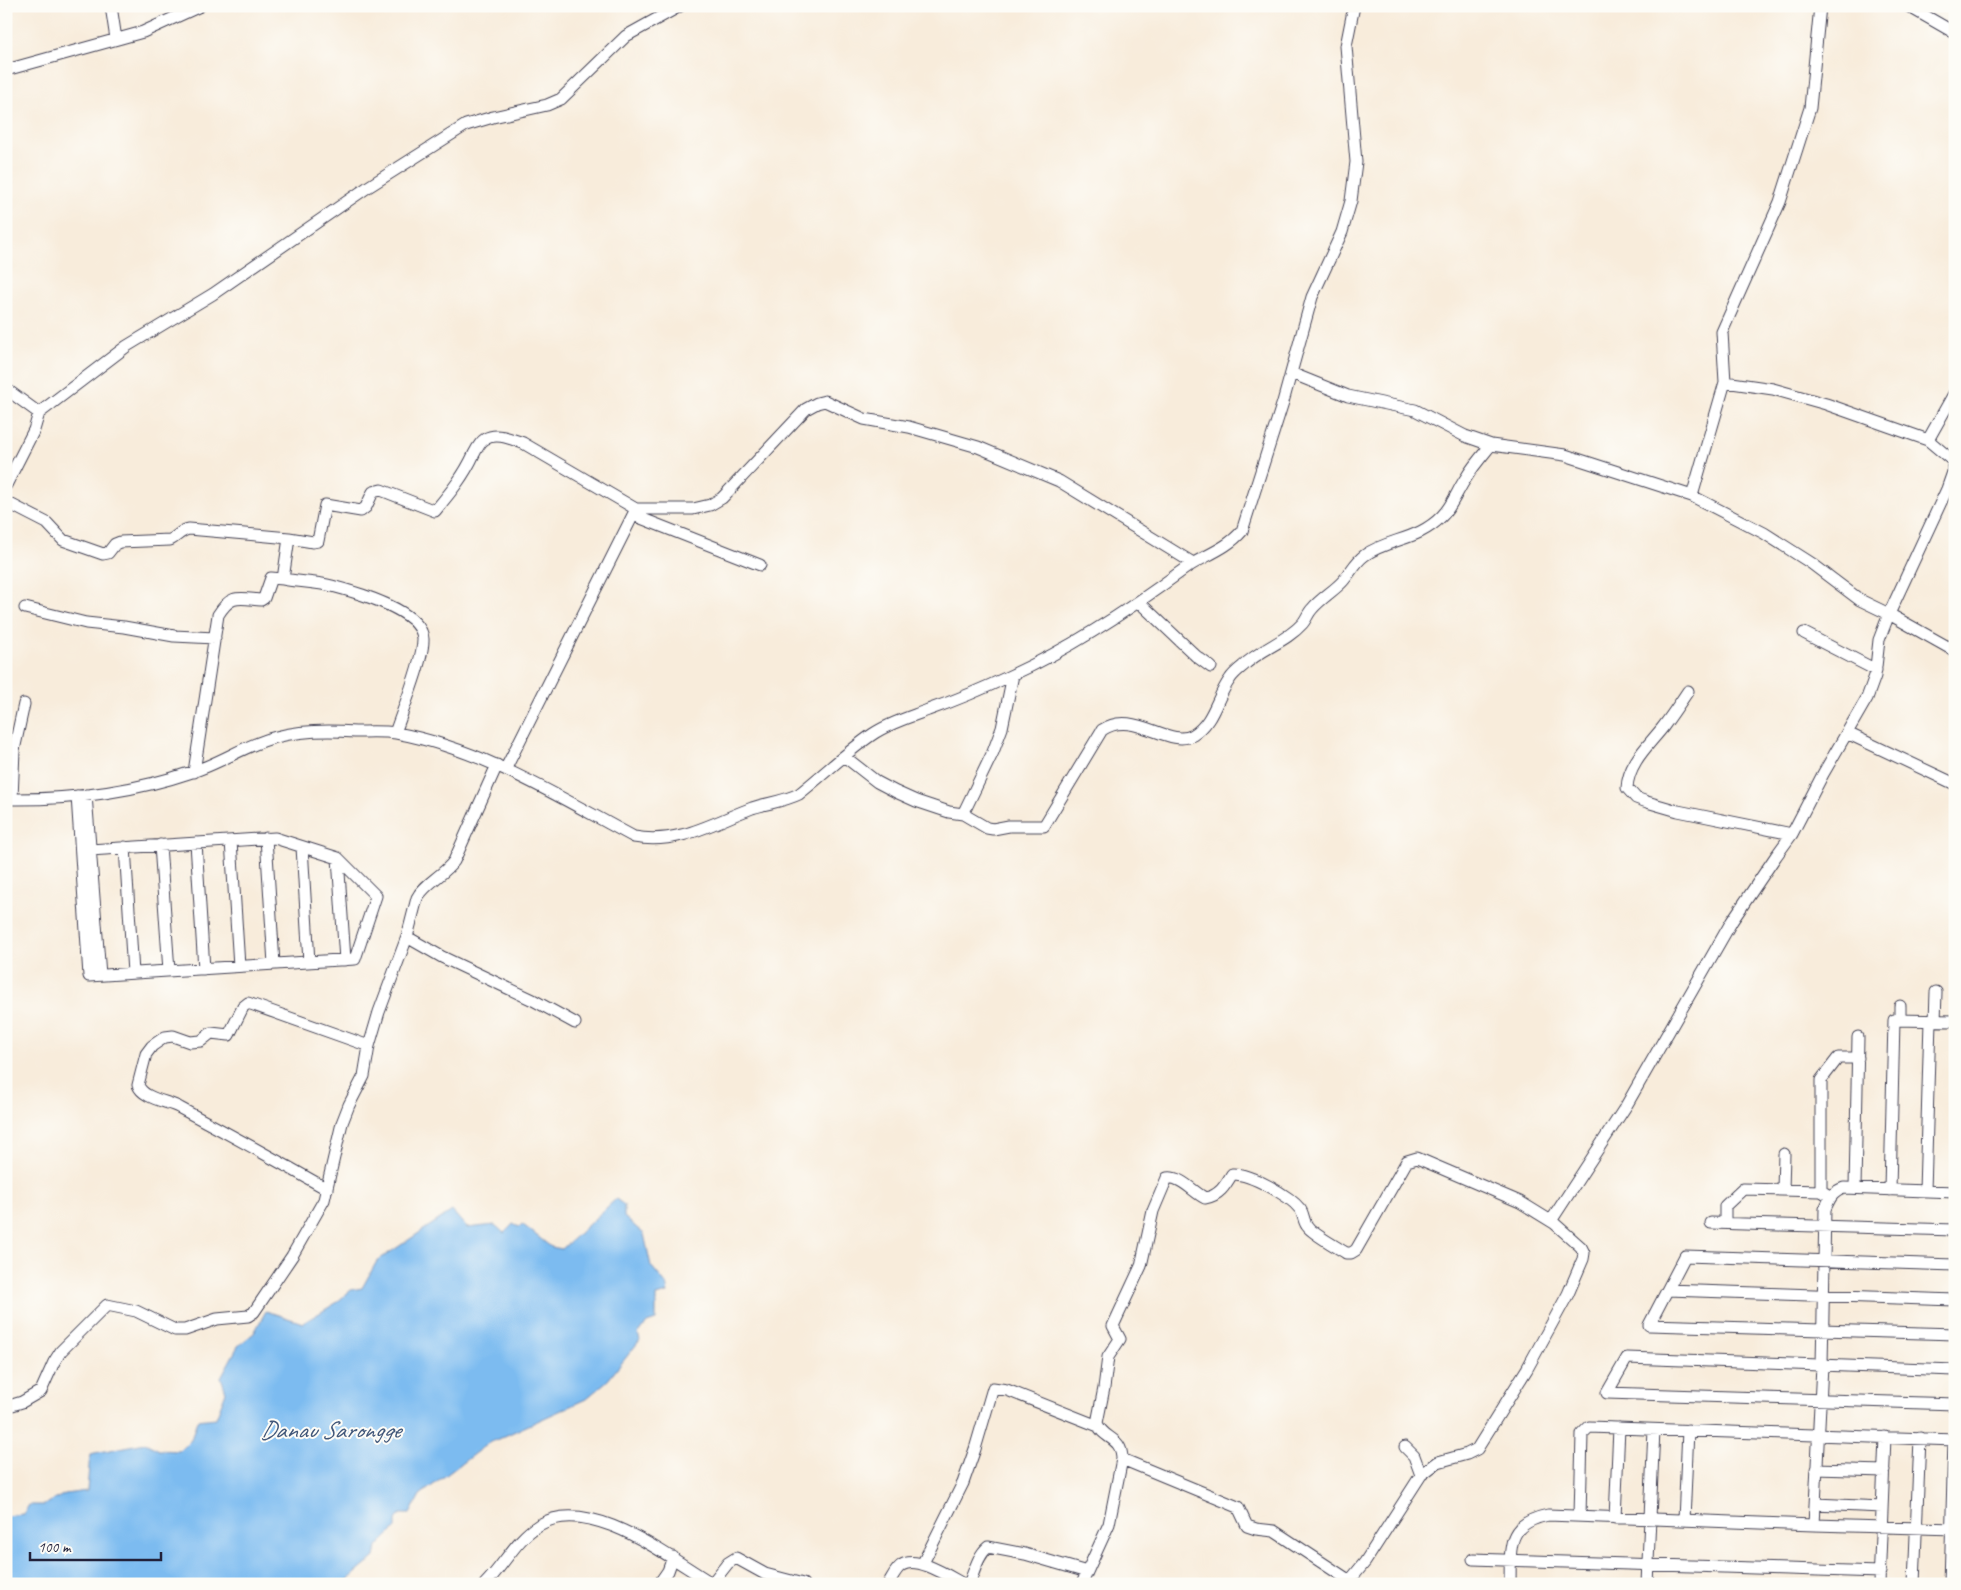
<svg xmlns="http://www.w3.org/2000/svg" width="1961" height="1590" viewBox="0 0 1961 1590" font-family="Caveat,sans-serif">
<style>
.water{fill:#7cbbf0;stroke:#4f6e96}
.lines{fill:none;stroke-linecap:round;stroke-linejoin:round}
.minor-casing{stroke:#424053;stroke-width:13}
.minor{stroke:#fff;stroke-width:11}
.labels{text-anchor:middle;stroke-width:4;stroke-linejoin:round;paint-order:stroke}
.water-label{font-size:25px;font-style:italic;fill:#42587a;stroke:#fdfcf7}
</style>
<rect width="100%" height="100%" fill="#fdfcf7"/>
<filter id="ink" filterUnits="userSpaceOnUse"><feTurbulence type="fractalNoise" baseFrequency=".02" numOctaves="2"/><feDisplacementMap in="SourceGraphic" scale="10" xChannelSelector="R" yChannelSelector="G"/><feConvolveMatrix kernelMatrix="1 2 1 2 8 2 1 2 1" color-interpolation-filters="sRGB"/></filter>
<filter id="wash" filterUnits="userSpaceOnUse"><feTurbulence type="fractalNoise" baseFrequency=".0096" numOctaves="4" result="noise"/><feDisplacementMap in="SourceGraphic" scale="20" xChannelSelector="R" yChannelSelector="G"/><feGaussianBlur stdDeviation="1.12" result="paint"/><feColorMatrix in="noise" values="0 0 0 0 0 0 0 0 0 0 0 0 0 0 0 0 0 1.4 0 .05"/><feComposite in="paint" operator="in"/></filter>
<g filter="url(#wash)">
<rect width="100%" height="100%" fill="#f8ecdb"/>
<path class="water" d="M616 1199 624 1205V1217L644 1234 651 1266 666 1284 668 1293 656 1296V1320L647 1323 638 1334 640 1340 608 1380 586 1399 487 1444 420 1495 410 1514H400L396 1520V1528L377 1547 375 1557 343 1584H6V1516L23 1514 29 1505H44L65 1494 87 1491 90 1454 145 1443 159 1450 179 1451 191 1440 197 1420 216 1418 226 1392 221 1377 238 1346 254 1333 266 1311 303 1323 336 1303 351 1290 362 1288 377 1261 452 1211 467 1228 495 1225 504 1233 513 1224 519 1227 522 1224 551 1247 562 1249Z"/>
</g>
<g filter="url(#ink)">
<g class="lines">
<defs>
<path id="minor" d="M111 6 116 39
M1908 6 1955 33
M6 70 143 32 200 6
M1291 373 1348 396 1415 410 1465 436 1491 445 1565 455 1692 496 1764 533 1811 563 1860 600 1889 614 1955 651
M1725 382 1773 389 1826 404 1928 440
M6 389 39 413
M6 485 34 430 39 413 127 346 213 294 368 187 466 125 493 117 547 105 561 99 626 36 680 6
M1692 496 1725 382 1722 332 1780 202 1810 108 1820 6
M6 502 47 523 63 540 103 554 108 553 115 544 120 542 170 540C177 537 181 530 189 529L289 538
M633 515 760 565
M283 579C299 582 316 582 332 586 355 592 422 610 423 639 424 658 402 712 395 733
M1139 602 1196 656 1211 667
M25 608 86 623 124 627 174 636 215 638
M1804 633 1876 670
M1688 691C1680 703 1672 715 1663 727 1649 745 1628 763 1627 788L1636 798 1647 802 1678 811 1792 834
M1847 733 1955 784
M845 757 877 782 896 792 916 801 949 812 963 814 987 828 993 829 1009 826H1044L1102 730C1133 708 1169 749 1193 735 1214 722 1216 698 1230 679 1233 674 1238 670 1243 666 1260 649 1286 642 1302 624 1306 620 1308 613 1312 609 1321 598 1334 591 1343 581 1351 572 1355 562 1365 555 1389 538 1418 541 1442 516 1453 505 1457 491 1466 478 1473 466 1482 456 1491 445
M497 765 454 861C444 875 425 883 417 898L407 937 442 957 533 1000 575 1023
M506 768 636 509
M194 772 218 615C231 594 238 598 261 600L264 598 271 578 283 579 289 538 313 542 318 541 325 505 361 511 366 507 373 492 381 490 435 511C450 493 464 476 474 454 477 448 480 442 485 439 497 432 511 439 523 443L636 509H693L710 505 722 498 806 409 817 403 825 401 864 419 909 427 978 447 1059 481 1193 563
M86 795 100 975
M77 796 89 976 355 959 376 896 338 858 275 838 90 850
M6 799C69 800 133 792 192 772 221 763 247 744 276 737 302 730 328 730 355 732 368 732 383 731 396 733 483 749 557 796 634 837 679 845 712 823 752 808 768 803 785 801 799 794 823 775 849 750 873 734 889 723 910 717 928 710 957 700 985 688 1012 675 1073 647 1129 610 1183 570 1202 556 1226 550 1242 531L1283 402 1312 297 1342 232 1351 201 1356 162 1346 46 1354 6
M12 799 14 750 24 704
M963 814 993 752 1002 728 1013 675
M266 838 274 964
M231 841 239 966
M196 843 204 969
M160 845 169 971
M125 847 133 973
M302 847 309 962
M338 858 345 960
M1900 1020V1006
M1935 1021 1936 992
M1855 1188 1858 1037
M327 1189C278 1161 229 1134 180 1108 168 1101 143 1099 138 1085L146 1054 152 1046 165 1037 173 1036 190 1042 201 1041 211 1033 229 1035 243 1007 248 1003 369 1046
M1783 1190 1784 1154
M1890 1190 1894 1020 1955 1021
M1925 1191 1930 1021
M1955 1192 1844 1188C1832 1192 1830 1198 1825 1209L1822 1365 1814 1525 1955 1529
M1830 1196 1821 1191V1080L1838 1058H1858
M1551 1221 1626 1106 1732 921 1776 856 1792 834 1823 774 1867 698 1875 676 1879 640 1889 614 1947 489 1953 472V461L1928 440 1955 392
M1711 1223 1955 1230
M1725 1223V1206L1743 1189 1821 1191
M1955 1265 1685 1256 1649 1325 1955 1334
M1668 1290 1955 1300
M1955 1370 1627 1358 1607 1393 1955 1404
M6 1407 22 1402 41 1391 54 1362 61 1351 107 1305 136 1311 175 1330H185L217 1319 248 1316 254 1312 292 1256 324 1200 342 1123 349 1105 364 1076 369 1046 379 1012 407 937
M1405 1447 1414 1456 1421 1475
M1122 1459 1238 1507 1247 1526 1256 1529 1274 1531 1350 1581
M1816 1469 1884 1471
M1815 1504 1882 1507
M1580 1516 1582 1434 1589 1427 1955 1440
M1615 1518 1619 1428
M1684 1520 1688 1430
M1473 1559 1880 1572
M923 1563 963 1483 975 1449 993 1388 1007 1390 1098 1426
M485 1584C504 1565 516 1539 539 1525 589 1494 668 1557 710 1582H713L728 1563 736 1558 765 1574 803 1584
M659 1584 668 1571 673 1557
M888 1584C892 1578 896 1568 902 1565 917 1555 950 1577 963 1584
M969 1584C974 1572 978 1555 988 1547L1025 1554 1087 1572 1109 1524 1122 1459C1122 1436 1103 1440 1097 1423L1104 1388 1108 1357 1120 1339 1113 1326 1141 1266 1153 1211 1167 1178C1181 1176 1193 1192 1205 1198 1219 1196 1225 1186 1232 1174 1249 1173 1289 1195 1300 1209 1304 1214 1303 1222 1308 1227 1313 1234 1337 1247 1346 1253H1351L1356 1250 1407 1161 1417 1158 1520 1202 1554 1223 1581 1247 1584 1253 1583 1259 1568 1294 1527 1369 1477 1449 1467 1454 1438 1462 1421 1475 1365 1562 1347 1584
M1082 1584 1087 1572
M1510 1584C1511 1547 1505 1524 1548 1515L1814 1525
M1647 1584 1654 1430
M1879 1584 1885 1437
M1914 1584 1920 1438
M1950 1584 1954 1440"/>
</defs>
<use href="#minor" class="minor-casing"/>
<use href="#minor" class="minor"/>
</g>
</g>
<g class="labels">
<g class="water-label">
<text x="330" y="1438">Danau Sarongge</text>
</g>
</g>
<rect width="1961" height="1590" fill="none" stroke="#fdfcf7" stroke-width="25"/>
<path d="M30 1552v8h131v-8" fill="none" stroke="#22223b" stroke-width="2.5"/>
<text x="38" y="1552" font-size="15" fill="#22223b" stroke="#fdfcf7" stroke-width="4" paint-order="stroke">100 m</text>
</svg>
